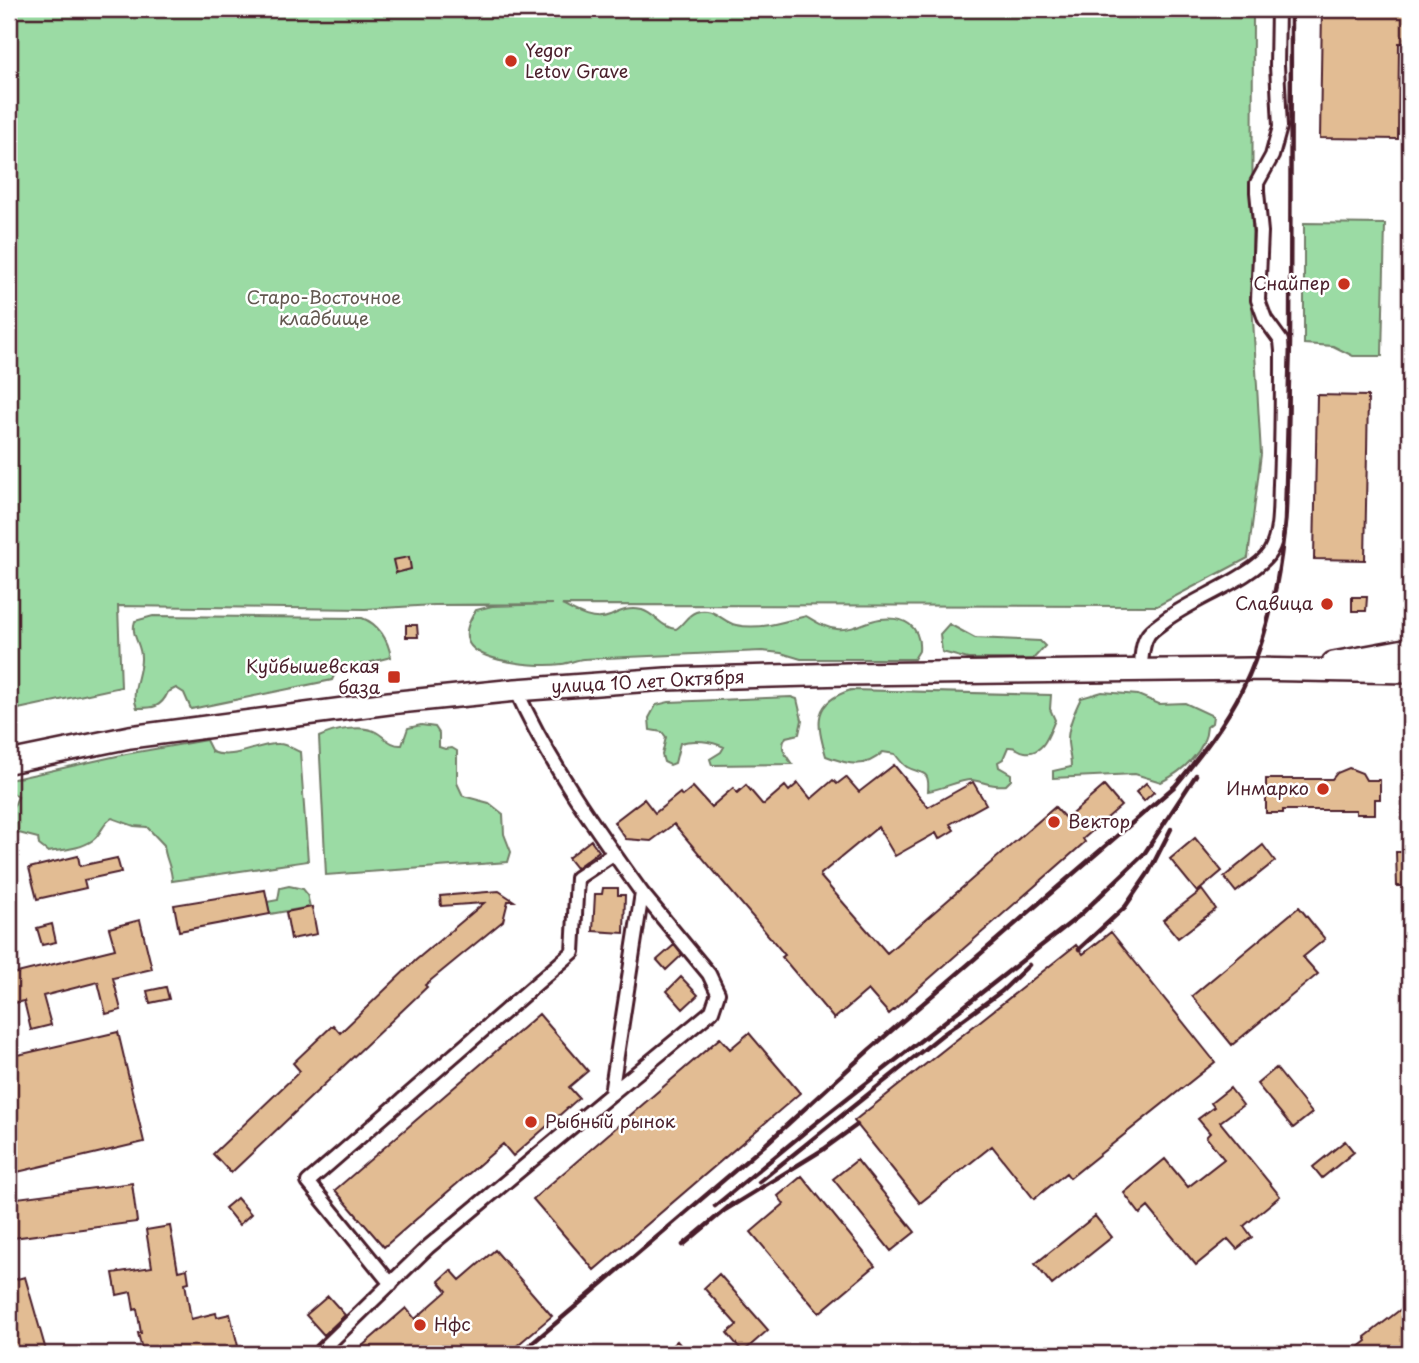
<svg xmlns="http://www.w3.org/2000/svg" width="1419" height="1363" viewBox="0 0 1419 1363" font-family="'Playpen Sans',sans-serif">
<style>
.green{fill:#9bdba4;stroke:#727d68;stroke-width:2}
.building{fill:#e2bc93;stroke:#4a1f2b;stroke-width:2}
.lines{fill:none;stroke-linecap:round;stroke-linejoin:round}
.street-casing{stroke:#4a1f2b;stroke-width:18}
.primary-casing{stroke:#4a1f2b;stroke-width:26}
.street{stroke:#fff;stroke-width:12}
.primary{stroke:#fff;stroke-width:21}
.rail{stroke:#4a1f2b;stroke-width:4.5}
.poi-dot{fill:#c8321e;stroke:#fff;stroke-width:2.5}
.labels{text-anchor:middle;stroke-width:5;stroke-linejoin:round;paint-order:stroke}
.poi-label{font-size:18px;fill:#4a1f2b;stroke:#fff;text-anchor:start}
.park-label{font-size:18px;fill:#62574f;stroke:#fff}
.street-label{font-size:18px;fill:#4a1f2b;stroke:#fff}
</style>
<rect width="100%" height="100%" fill="#fff"/>
<filter id="ink" filterUnits="userSpaceOnUse"><feTurbulence type="fractalNoise" baseFrequency=".0143" numOctaves="2"/><feDisplacementMap in="SourceGraphic" scale="14" xChannelSelector="R" yChannelSelector="G"/><feConvolveMatrix kernelMatrix="1 2 1 2 8 2 1 2 1" color-interpolation-filters="sRGB"/></filter>
<g filter="url(#ink)">
<path class="green" d="M9 9H1253L1252 302 1261 454 1248 558 1157 606 562 605C575 612 594 623 610 616 621 611 628 607 642 610 655 614 662 628 676 629 684 624 687 615 696 612 714 606 722 622 736 625 759 630 784 622 806 616 816 622 825 628 837 629 852 631 865 621 880 619 905 616 921 626 919 651L914 659H801L781 653 762 651 583 659C576 660 569 663 562 664 542 667 485 663 471 646 462 635 469 621 476 610L492 606 553 604 434 605 365 609 118 606 121 687 9 711Z
M1304 223 1385 224 1382 356H1353L1333 346 1304 344Z
M153 616 362 618C379 624 388 640 391 657L336 671 332 680 191 709 184 693 176 688 168 692C161 708 153 708 137 708 130 692 141 675 141 659 142 644 130 636 135 621Z
M949 624 975 638 1040 641 1045 646 1033 659H968L942 652 940 634Z
M851 690 1051 695 1050 709 1055 720C1049 733 1044 755 1025 752 1017 751 1017 746 1008 747L1003 759 998 762 999 767 1011 774V780L1006 785C993 787 985 782 972 780 962 779 942 789 928 791 930 768 921 775 907 767 903 765 898 758 895 754L883 752C865 769 849 765 826 756 816 722 813 702 851 690Z
M1102 692 1138 695 1159 704 1185 703 1213 716 1212 723 1207 727C1206 751 1182 772 1161 782L1135 774 1053 778V771L1071 767C1071 758 1069 752 1068 743 1067 728 1074 712 1081 698Z
M791 697 797 699 802 720 799 734 786 737C779 748 785 754 792 764L712 765 710 759 721 752 724 747C711 741 694 739 680 743L675 763 670 765 664 762 662 755 666 737 662 732 650 730 649 718 656 705 669 702Z
M421 725 435 727 439 733V747L445 749 452 748 457 751V783L463 796 489 803 503 814 504 834 511 852 508 862 326 875 319 737C333 730 362 724 376 732 385 737 391 746 402 745L408 728Z
M206 740 212 752C234 761 257 743 279 744 286 744 293 749 300 752L308 861 172 881C172 867 165 859 164 845L147 827 134 826 112 818C103 823 101 834 93 840 81 849 62 850 48 852L39 845 38 838 15 832 9 827V816L18 797 13 793 9 795V780L126 754Z
M289 886 303 889 307 894 310 907 270 914 267 902 278 900 280 888Z"/>
<path class="building" d="M1322 9H1410V43H1399L1398 139 1320 138Z
M1317 395 1368 396 1365 560 1314 559Z
M409 557 411 569 396 573 393 560Z
M1352 597H1367L1366 611H1352Z
M406 625H417L418 637H406Z
M894 765 928 807 973 782 986 804 950 824 954 830 939 839 936 833 895 856 878 827 821 874 820 876 887 953 1055 807 1066 819 1104 786 1121 806 1083 839 1085 842 889 1014 868 990 834 1019 782 957 785 955 674 824 651 841 626 839 614 822 644 799 655 813 680 793 682 796 693 787 711 807 733 788 737 793 746 785 763 805 785 786 789 791 798 783 811 799 833 780 837 784 846 777 859 792Z
M1349 768 1362 773 1366 780H1380V799H1375V814H1356V810H1283V813H1266V779H1332L1337 773Z
M1146 783 1154 792 1144 801 1136 792Z
M1195 838 1222 871 1197 892 1170 859Z
M591 840 599 851 576 868 568 858Z
M1263 845 1275 861 1236 892 1224 877Z
M1396 852H1409V886H1397Z
M78 856 80 866 117 858 121 872 84 880 86 888 37 899 29 868Z
M603 888H618V895H625L624 933 593 931 595 894H602Z
M265 890 270 914 179 931 174 905Z
M1202 890 1216 909 1178 938 1163 920Z
M499 891 514 901H508L503 921 425 985 427 987 231 1173 213 1154 300 1071 293 1063 333 1025 340 1033 416 960 484 903 441 906 440 896Z
M312 907 317 934 291 939 286 912Z
M1299 907 1325 939 1303 957 1318 974 1232 1045 1192 996Z
M140 920 152 969 113 978 121 1010 106 1014 98 982 43 996 51 1025 31 1030 24 1001 9 1004V975L115 949 109 928Z
M52 924 56 942 42 945 37 928Z
M1111 932 1215 1062 1070 1178 1066 1173 1034 1199 992 1146 920 1203 854 1121 1076 945 1083 954Z
M674 945 682 955 666 970 657 960Z
M681 977 698 995 683 1009 667 991Z
M166 987 169 999 150 1003 147 991Z
M539 1014 588 1071 569 1087 579 1098 513 1156 503 1144 384 1247 335 1190Z
M118 1032 144 1142 9 1174V1057Z
M749 1033 800 1093 594 1270 533 1199 720 1038 730 1049Z
M1276 1068 1312 1113 1293 1128 1257 1084Z
M1230 1088 1243 1105 1220 1122 1280 1196 1244 1226 1252 1237 1237 1249 1228 1239 1196 1265 1148 1207 1140 1214 1124 1193 1165 1159 1188 1187 1224 1159 1206 1137 1210 1133 1198 1119 1214 1107 1211 1103Z
M1345 1141 1354 1152 1322 1178 1313 1167Z
M857 1160 915 1232 891 1251 833 1179Z
M802 1176 875 1266 819 1313 751 1232 784 1204 778 1196Z
M132 1183 137 1222 12 1238 9 1199Z
M237 1198 251 1214 239 1225 225 1208Z
M1095 1216 1112 1237 1052 1285 1035 1264Z
M170 1226 178 1271 187 1269 189 1282 185 1283 191 1319 216 1313 217 1317 230 1314 238 1346 225 1350 226 1354H143L138 1333H141L137 1309 134 1310 131 1292 117 1295 113 1273 152 1267 146 1230Z
M495 1250 552 1316 507 1354H353L406 1308 415 1319 447 1291 439 1281 451 1270 460 1280Z
M719 1274 768 1330 743 1352 727 1333 737 1325 704 1288Z
M25 1277 47 1354H9V1281Z
M328 1296 345 1315 324 1335 306 1315Z
M1410 1302V1347L1401 1354H1350L1367 1341 1365 1337Z
M677 1341 688 1354H662Z"/>
<g class="lines">
<defs>
<path id="street" d="M1140 671C1142 660 1141 645 1148 635 1151 630 1159 625 1164 621 1190 600 1255 577 1270 552 1281 533 1279 505 1280 484 1282 440 1282 395 1282 351L1281 341 1265 319 1258 300 1261 232 1257 192V183L1272 156 1280 127 1277 65 1278 9
M611 1094 712 1011 718 993 709 974 642 893
M391 1284 308 1182 573 952 577 878 613 854
M318 1354 428 1247 611 1094 642 893C595 828 549 763 516 690"/>
<path id="primary" d="M1333 663 1410 649
M9 762 130 737 389 703 516 690 666 679 847 674 1251 669 1410 672"/>
</defs>
<use href="#street" class="street-casing"/>
<use href="#primary" class="primary-casing"/>
<use href="#street" class="street"/>
<use href="#primary" class="primary"/>
<path class="rail" d="M1079 949 1125 907 1149 872 1171 829
M759 1182 942 1035 1002 991 1029 965
M715 1206 817 1122 1079 916 1144 854 1196 775
M725 1210 824 1149 857 1125
M683 1245 732 1204
M522 1352 766 1144 869 1050 1175 786C1201 755 1225 724 1243 688 1268 637 1280 577 1285 520L1290 344 1291 9"/>
</g>
</g>
<g class="poi-dot">
<circle cx="511" cy="61" r="7"/>
<circle cx="1344" cy="284" r="7"/>
<circle cx="1327" cy="604" r="7"/>
<rect x="387" y="670" width="14" height="14" rx="3.5"/>
<circle cx="1323" cy="789" r="7"/>
<circle cx="1054" cy="822" r="7"/>
<circle cx="531" cy="1122" r="7"/>
<circle cx="420" cy="1325" r="7"/>
</g>
<g class="labels">
<g class="poi-label">
<text x="525" y="57">Yegor<tspan x="525" dy="21">Letov Grave</tspan></text>
<text x="1330" y="290" text-anchor="end">Снайпер</text>
<text x="1313" y="610" text-anchor="end">Славица</text>
<text x="380" y="673" text-anchor="end">Куйбышевская<tspan x="380" dy="21">база</tspan></text>
<text x="1309" y="795" text-anchor="end">Инмарко</text>
<text x="1068" y="828">Вектор</text>
<text x="545" y="1128">Рыбный рынок</text>
<text x="434" y="1331">Нфс</text>
</g>
<g class="park-label">
<text x="324" y="304">Старо-Восточное<tspan x="324" dy="21">кладбище</tspan></text>
</g>
<g class="street-label">
<text transform="translate(648 682) rotate(-3)" y="6">улица 10 лет Октября</text>
</g>
</g>
<rect width="1419" height="1363" fill="none" stroke="#fff" stroke-width="35"/>
<rect x="18" y="18" width="1384" height="1328" fill="none" stroke="#4a1f2b" stroke-width="2.5" filter="url(#ink)"/>
</svg>
